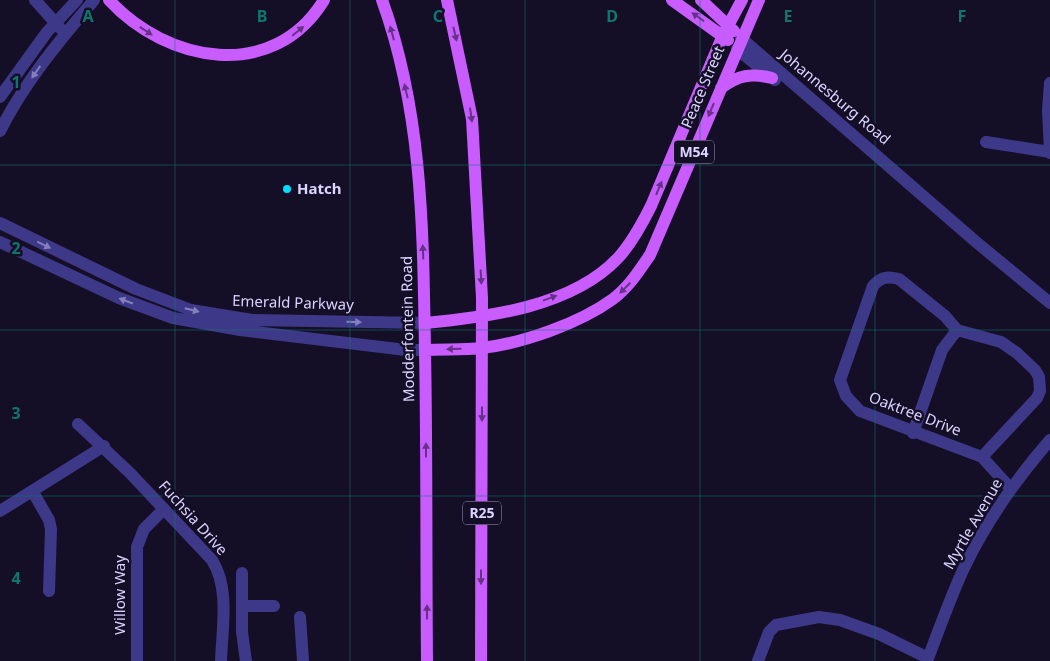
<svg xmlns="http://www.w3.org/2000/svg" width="1050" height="661" viewBox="0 0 1050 661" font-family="'Noto Sans',sans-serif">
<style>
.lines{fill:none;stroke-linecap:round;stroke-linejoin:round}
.minor{stroke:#3e3888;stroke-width:12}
.major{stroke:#c85cff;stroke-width:12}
.oneway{fill:#653288}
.oneway2{fill:#857fbe}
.grid{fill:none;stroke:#0f766e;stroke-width:1;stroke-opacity:0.55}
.poi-dot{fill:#01dcff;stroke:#140f27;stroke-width:2}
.labels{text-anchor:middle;stroke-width:5;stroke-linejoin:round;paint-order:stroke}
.shield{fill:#140f27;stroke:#9f9abe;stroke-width:1}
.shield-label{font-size:14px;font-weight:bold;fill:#dbd5ff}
.street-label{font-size:15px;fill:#dbd5ff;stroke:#140f27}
.poi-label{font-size:15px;font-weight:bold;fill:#dbd5ff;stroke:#140f27;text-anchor:start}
.grid-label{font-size:16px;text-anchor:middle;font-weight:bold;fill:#0f766e;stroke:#140f27;stroke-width:5;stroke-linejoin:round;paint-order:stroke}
</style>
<rect width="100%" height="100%" fill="#140f27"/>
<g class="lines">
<path class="minor" d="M35 0 60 28
M741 38 975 241 1050 303
M737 49 775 80
M1050 83 1048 110 1050 153
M0 97 47 32 77 0
M0 131C24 83 59 41 94 0
M986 142 1050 152
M0 223 136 289 191 310 252 320 425 323
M0 242 119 298 173 318 240 330 406 350H425
M78 424 130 473 212 560C230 588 222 629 221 661
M913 433 942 350 957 330
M982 457 1037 398 1040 391 1039 377 1035 370 1017 353 1001 342 957 330 945 316 899 279C887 276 881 277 873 286L840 380 846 396 860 411 982 457 1011 489
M33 492 49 520 51 529 49 591
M0 511 104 446
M242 573V632L246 661
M242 606H274
M300 617 303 661
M137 661V547L144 529 164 509
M758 661 769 632 776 625 819 617 840 620 879 634 928 658
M927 661C939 630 950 598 964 568 986 522 1017 478 1050 440"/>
<path class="major" d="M109 0C167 63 273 83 324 0
M382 0C423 113 423 232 425 351 427 454 426 558 427 661
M447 0 472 119 482 298 481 661
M672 0 728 40
M701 0 734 31
M721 88C738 75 751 73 772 78
M425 323C488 317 572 307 618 258 632 243 642 224 651 206L723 35 742 0
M425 350C444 349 464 350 482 348 524 343 580 323 613 299 629 287 639 271 650 255L759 0"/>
</g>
<defs><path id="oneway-solid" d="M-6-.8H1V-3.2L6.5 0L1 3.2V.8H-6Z" transform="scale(1.25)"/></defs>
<g class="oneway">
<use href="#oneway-solid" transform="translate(698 17) rotate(-145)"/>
<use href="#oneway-solid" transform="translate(146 31) rotate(33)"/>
<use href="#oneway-solid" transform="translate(298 31) rotate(-39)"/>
<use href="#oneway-solid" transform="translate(392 33) rotate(-105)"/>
<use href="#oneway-solid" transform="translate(455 34) rotate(77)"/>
<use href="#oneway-solid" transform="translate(406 91) rotate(-103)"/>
<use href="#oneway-solid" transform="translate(711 110) rotate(113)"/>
<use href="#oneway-solid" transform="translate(471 115) rotate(82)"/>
<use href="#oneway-solid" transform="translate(659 188) rotate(-67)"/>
<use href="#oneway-solid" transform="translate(423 252) rotate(-92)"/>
<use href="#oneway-solid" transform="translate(481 277) rotate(87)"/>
<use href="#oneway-solid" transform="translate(625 288) rotate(136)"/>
<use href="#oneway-solid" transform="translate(550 298) rotate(-20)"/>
<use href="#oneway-solid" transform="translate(454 349) rotate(178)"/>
<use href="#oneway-solid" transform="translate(482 414) rotate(90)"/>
<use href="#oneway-solid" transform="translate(426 450) rotate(-90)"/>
<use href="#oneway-solid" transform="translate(481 577) rotate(90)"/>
<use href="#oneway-solid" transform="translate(427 612) rotate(-90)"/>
</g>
<g class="oneway2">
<use href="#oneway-solid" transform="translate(36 72) rotate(125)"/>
<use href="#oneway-solid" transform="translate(44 245) rotate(26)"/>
<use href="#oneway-solid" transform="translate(126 301) rotate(-159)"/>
<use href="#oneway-solid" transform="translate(192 310) rotate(14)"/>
<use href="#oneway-solid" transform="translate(354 322) rotate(1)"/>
</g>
<path class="grid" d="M175 0V661M350 0V661M525 0V661M700 0V661M875 0V661M0 165H1050M0 330H1050M0 496H1050"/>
<circle class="poi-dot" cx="287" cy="189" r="5"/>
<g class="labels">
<g class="shield">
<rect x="674" y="140.5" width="40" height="23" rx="4"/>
<rect x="463" y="501.5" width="38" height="23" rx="4"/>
</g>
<g class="shield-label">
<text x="694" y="157">M54</text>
<text x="482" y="518">R25</text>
</g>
<g class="street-label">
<text transform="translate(703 87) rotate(-67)" y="5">Peace Street</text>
<text transform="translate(835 97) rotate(40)" y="5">Johannesburg Road</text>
<text transform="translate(293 303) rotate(2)" y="5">Emerald Parkway</text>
<text transform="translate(408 329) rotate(-91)" y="5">Modderfontein Road</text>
<text transform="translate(915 414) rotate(21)" y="5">Oaktree Drive</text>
<text transform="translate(193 518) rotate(48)" y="5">Fuchsia Drive</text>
<text transform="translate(973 524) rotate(-60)" y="5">Myrtle Avenue</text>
<text transform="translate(120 595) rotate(-90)" y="5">Willow Way</text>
</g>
<g class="poi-label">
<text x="297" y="194">Hatch</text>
</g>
</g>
<g class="grid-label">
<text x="88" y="22">A</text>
<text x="262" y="22">B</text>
<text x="438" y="22">C</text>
<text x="612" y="22">D</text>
<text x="788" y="22">E</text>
<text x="962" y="22">F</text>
<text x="16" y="88">1</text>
<text x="16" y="254">2</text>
<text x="16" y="419">3</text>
<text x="16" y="584">4</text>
</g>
</svg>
